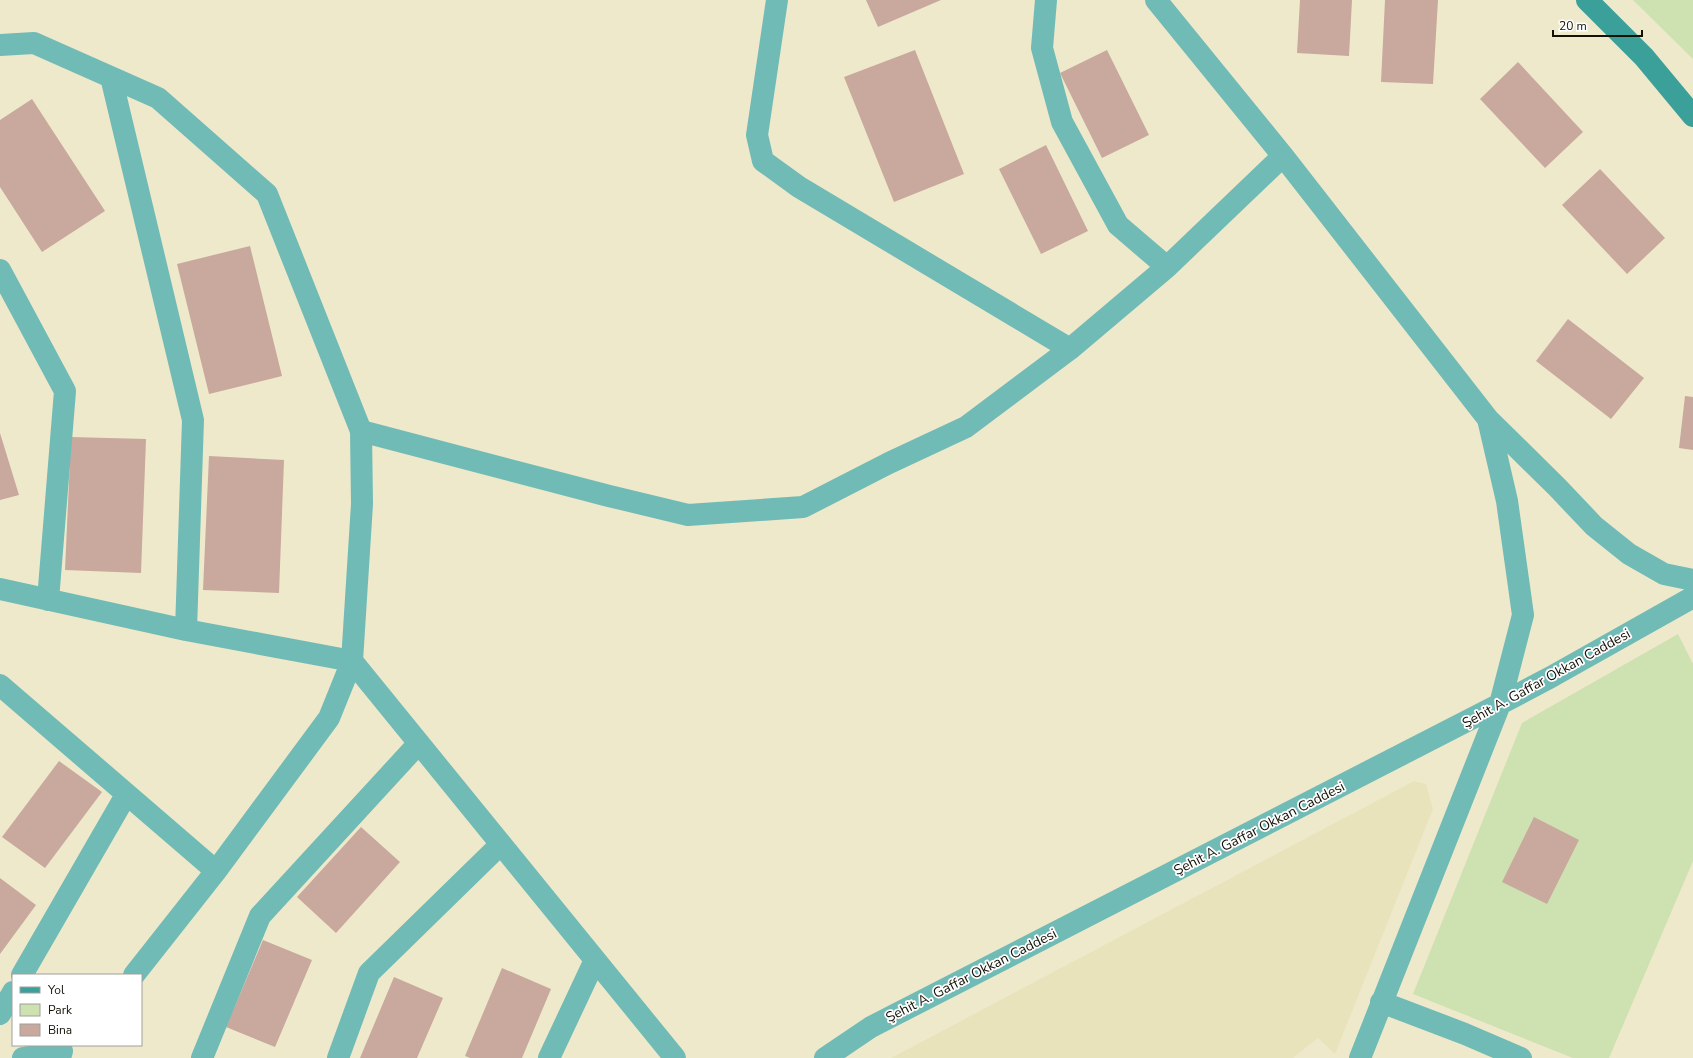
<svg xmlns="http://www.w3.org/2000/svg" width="1693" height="1058" viewBox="0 0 1693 1058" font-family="'Nunito Sans',sans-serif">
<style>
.built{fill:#e9e3bc}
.green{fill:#cde1b1}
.building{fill:#c9a89e}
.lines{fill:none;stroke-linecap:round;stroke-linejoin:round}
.street{stroke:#70bbb6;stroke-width:22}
.secondary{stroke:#3ca09a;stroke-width:22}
.labels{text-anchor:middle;stroke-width:3.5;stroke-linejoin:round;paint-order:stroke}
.street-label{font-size:14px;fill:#131106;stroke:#fff}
</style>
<rect width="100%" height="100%" fill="#efe9cb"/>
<path class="built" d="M1414 781 1426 784 1433 809 1335 1054 1318 1038 1293 1058H891Z"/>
<path class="green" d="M1633 0H1693V59Z
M1678 634 1693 664V861L1609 1058H1573L1413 994 1522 723Z"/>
<path class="building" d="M866 0H941L878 27Z
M1300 0H1352L1349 56 1297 53Z
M1385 0H1438L1433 84 1381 82Z
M915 50 964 174 894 202 844 77Z
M1107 50 1149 135 1102 158 1060 73Z
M1518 62 1583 132 1545 168 1480 99Z
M32 99 105 211 42 252 0 187V120Z
M1046 145 1088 231 1041 254 999 169Z
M1600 169 1665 238 1627 274 1562 205Z
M250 246 282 376 209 394 177 264Z
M1568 319 1644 378 1611 419 1536 361Z
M1685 396 1693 397V450L1679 448Z
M0 433 19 495 0 500Z
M71 437 146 439 141 573 65 570Z
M209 456 284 460 279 593 203 590Z
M59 761 102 792 45 868 2 837Z
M1534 817 1579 840 1547 904 1502 882Z
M361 827 400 862 336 933 297 897Z
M0 878 36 905 0 954Z
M263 940 312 960 275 1047 226 1027Z
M502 968 551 989 522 1058H470L465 1056Z
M394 977 443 998 417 1058H360Z"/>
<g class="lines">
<path class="street" d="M777 0 757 135 763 161 799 187 1070 349
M1046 0 1042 48 1062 122 1118 225 1167 267
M1156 0 1283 156 1488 419 1557 487 1594 526 1629 554 1664 574 1693 580
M0 45 34 43 158 98 267 194 361 431 362 504 352 661 329 718 216 871 134 975
M111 77 193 420 186 630
M0 270 65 391 48 600
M361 431 609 496 688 515 803 507 889 463 966 427 1070 349 1167 267 1283 156
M0 589 186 630 352 661 675 1058
M0 685 216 871
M22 975 126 795
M1381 1002 1465 1034 1521 1058
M0 1014 13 992
M23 1058 62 1051 60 1058
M202 1058 260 916 419 743
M338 1058 369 973 500 845
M549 1058 595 960
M825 1058 871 1027 1500 704 1551 677 1693 597
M1360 1058 1500 704 1523 615 1507 501 1488 419"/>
<path class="secondary" d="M1587 0 1644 57 1693 116"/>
</g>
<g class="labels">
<g class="street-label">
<text transform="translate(1546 678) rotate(-29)" y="5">Şehit A. Gaffar Okkan Caddesi</text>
<text transform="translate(1259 828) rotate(-27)" y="5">Şehit A. Gaffar Okkan Caddesi</text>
<text transform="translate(971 975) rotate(-27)" y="5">Şehit A. Gaffar Okkan Caddesi</text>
</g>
</g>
<rect x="12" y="974" width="130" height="72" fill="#ffffff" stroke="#a1a09b"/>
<rect x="20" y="987" width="20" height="6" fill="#3ca09a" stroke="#a1a09b"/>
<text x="48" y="994" font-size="12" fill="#131106">Yol</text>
<rect x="20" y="1004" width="20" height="12" fill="#cde1b1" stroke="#a1a09b"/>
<text x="48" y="1014" font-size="12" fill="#131106">Park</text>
<rect x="20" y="1024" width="20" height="12" fill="#c9a89e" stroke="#a1a09b"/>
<text x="48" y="1034" font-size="12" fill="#131106">Bina</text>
<path d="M1553 30v6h89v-6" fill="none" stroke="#131106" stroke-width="2"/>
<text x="1559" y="30" font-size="12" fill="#131106" stroke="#ffffff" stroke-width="3" paint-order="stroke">20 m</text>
</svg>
